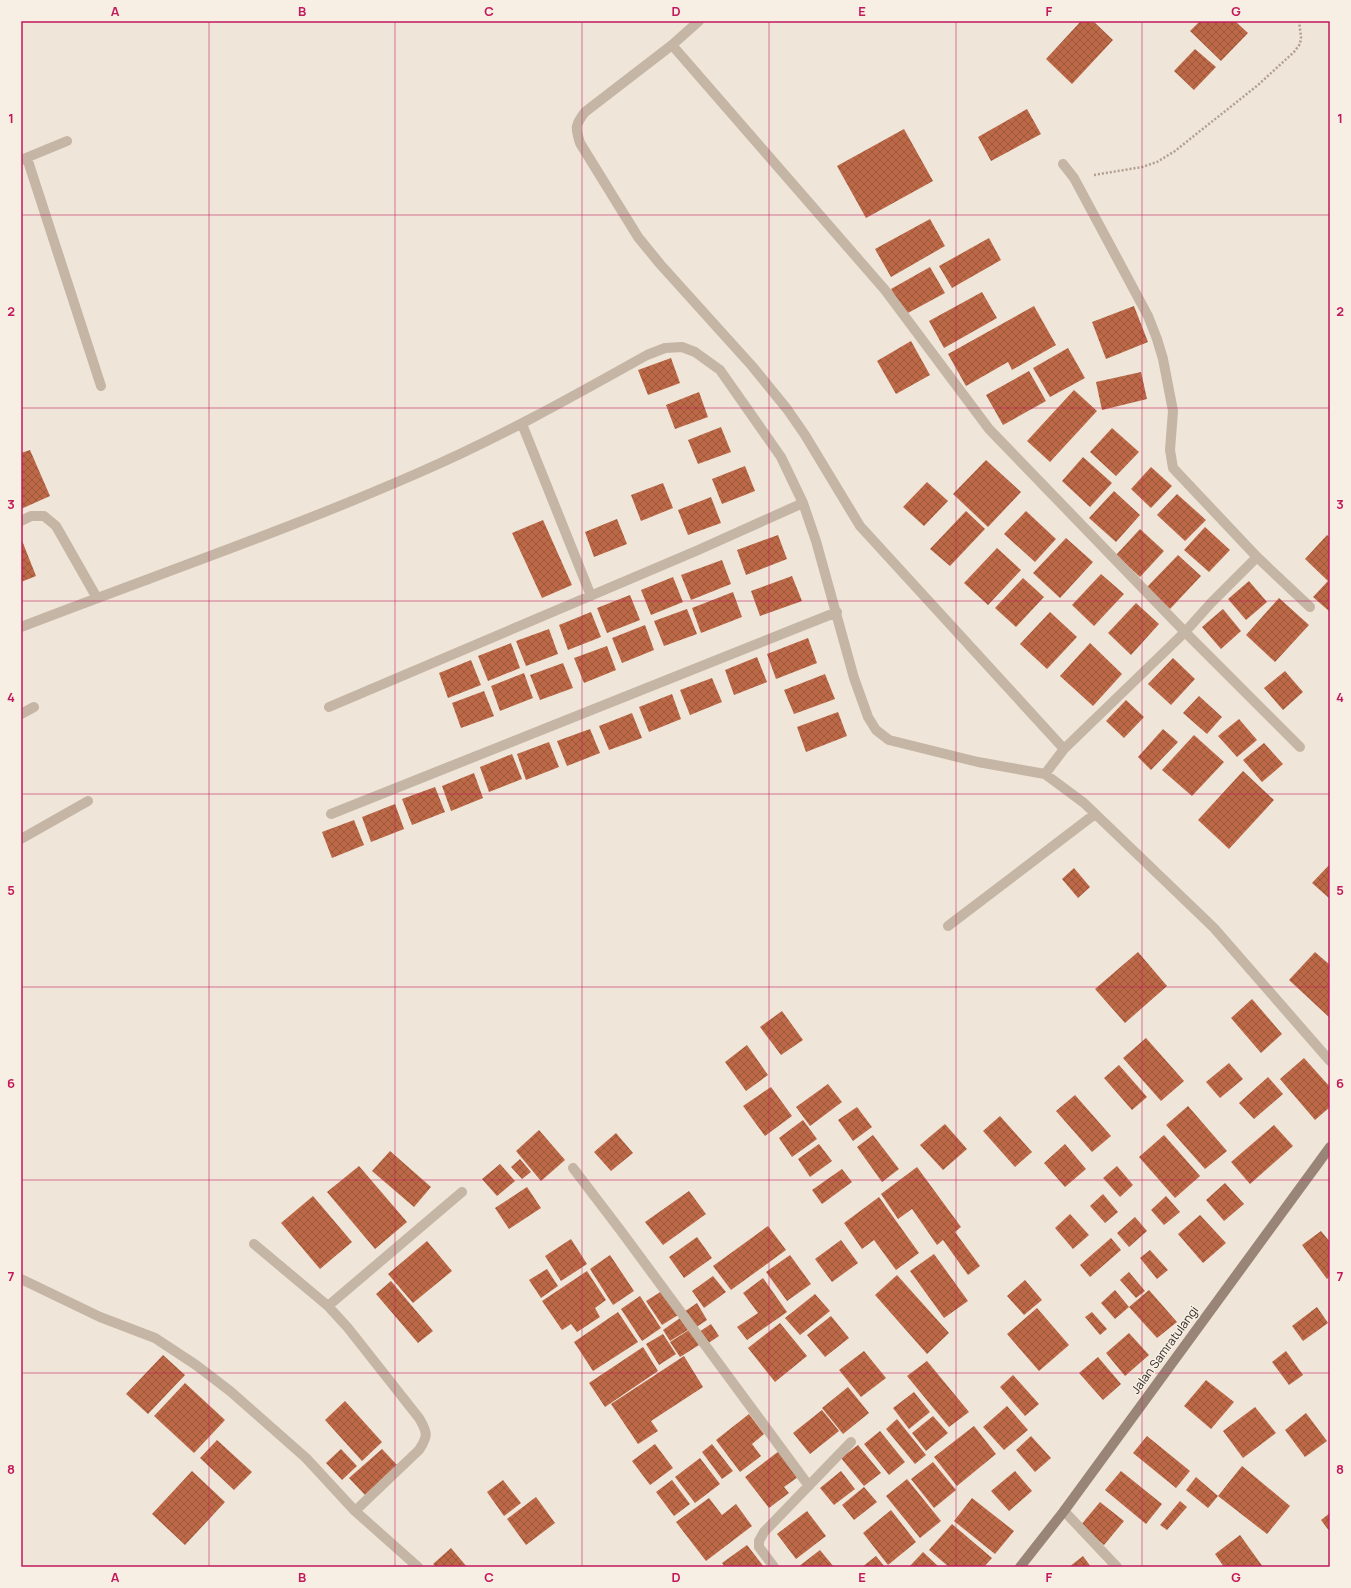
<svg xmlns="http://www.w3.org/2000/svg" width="1351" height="1588" viewBox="0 0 1351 1588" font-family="Manrope,sans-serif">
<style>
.building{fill:url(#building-cross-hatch)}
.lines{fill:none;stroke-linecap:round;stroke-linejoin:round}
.path{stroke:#b19f8f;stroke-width:2.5;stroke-dasharray:2 2;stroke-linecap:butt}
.lane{stroke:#c5b5a5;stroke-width:10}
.street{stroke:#c5b5a5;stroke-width:10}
.secondary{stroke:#998577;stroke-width:10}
.grid{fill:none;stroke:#c2185b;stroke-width:1;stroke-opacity:0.55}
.labels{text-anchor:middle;stroke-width:3;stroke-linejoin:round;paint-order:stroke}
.street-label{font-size:12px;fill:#322a26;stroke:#f7efe3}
.neatline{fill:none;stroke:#c2185b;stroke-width:1.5}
.grid-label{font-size:13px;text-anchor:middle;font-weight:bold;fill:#c2185b}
</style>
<defs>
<pattern id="building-cross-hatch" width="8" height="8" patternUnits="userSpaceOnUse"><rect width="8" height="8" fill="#bd6948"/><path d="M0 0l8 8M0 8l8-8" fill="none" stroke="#9a573c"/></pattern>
</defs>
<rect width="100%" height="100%" fill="#efe5d8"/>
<path class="building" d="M1081 21H1093L1113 40 1072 84 1046 59Z
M1200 21H1235L1248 33 1221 61 1190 31Z
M1195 49 1216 67 1194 90 1174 71Z
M1027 109 1041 134 991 161 978 137Z
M904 129 933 181 866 218 837 166Z
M930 219 945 246 891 277 875 249Z
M989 238 1001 260 952 288 939 266Z
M930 267 945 293 906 314 891 289Z
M982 292 997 318 944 348 929 321Z
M1034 306 1056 345 1012 370 1008 362 966 386 948 354Z
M1134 306 1148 342 1106 359 1092 322Z
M911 341 930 375 896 394 877 361Z
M1068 348 1085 378 1050 397 1033 368Z
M671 358 680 383 648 395 638 370Z
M1029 371 1046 401 1003 425 986 395Z
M1141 372 1147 399 1102 410 1096 382Z
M1074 390 1097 411 1050 462 1027 441Z
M699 392 708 417 675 429 666 405Z
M721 427 731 452 698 464 688 440Z
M1112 428 1139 452 1116 476 1090 452Z
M30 450 50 496 21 509V453Z
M1083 457 1112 483 1090 507 1062 481Z
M986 460 1021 492 988 527 953 494Z
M745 466 755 491 722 504 712 479Z
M1151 467 1172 486 1151 508 1131 489Z
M927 482 948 501 924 526 903 507Z
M663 483 673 508 641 521 631 495Z
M1114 491 1140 515 1116 542 1089 518Z
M1177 494 1206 520 1185 541 1157 515Z
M711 497 721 523 688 535 678 510Z
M966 511 985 529 950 566 930 549Z
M1026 511 1056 539 1035 562 1004 534Z
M617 519 627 544 594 557 585 532Z
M543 520 572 585 542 598 512 533Z
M1205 527 1230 550 1209 572 1184 550Z
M1140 529 1164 551 1140 577 1116 555Z
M778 535 787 559 746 575 737 550Z
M1327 535 1330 538V612L1313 597 1328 581 1305 559Z
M21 538 36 576 21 582Z
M1066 538 1093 562 1060 598 1033 573Z
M997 548 1021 570 988 605 964 583Z
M1178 555 1201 576 1170 609 1147 587Z
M722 560 731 584 691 600 681 575Z
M1101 574 1124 594 1094 626 1072 605Z
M792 576 802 601 760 616 751 591Z
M673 577 683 602 651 615 641 590Z
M1023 578 1044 597 1016 627 995 608Z
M1249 581 1267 602 1246 620 1228 599Z
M733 592 742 617 701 633 692 608Z
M630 595 640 620 607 633 597 608Z
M1279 598 1309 625 1275 662 1246 635Z
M1136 603 1159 624 1131 655 1108 633Z
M687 609 697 634 664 646 654 621Z
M1223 609 1241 631 1221 649 1202 627Z
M591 612 601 637 568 650 559 625Z
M1050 612 1077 637 1047 669 1020 644Z
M645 625 654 650 622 663 612 638Z
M549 629 558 654 526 666 516 641Z
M808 638 817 663 776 679 767 654Z
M511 643 520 668 488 681 478 656Z
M1090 643 1122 674 1093 706 1060 676Z
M607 646 616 670 584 683 574 658Z
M757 657 767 682 734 695 725 670Z
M1173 658 1195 679 1171 705 1148 684Z
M471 660 481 685 448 698 439 673Z
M563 663 573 688 540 700 530 675Z
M1285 671 1303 692 1283 710 1264 688Z
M524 673 533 698 500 711 491 686Z
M825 674 835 699 794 714 784 690Z
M712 678 722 702 690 715 680 690Z
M484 691 494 716 461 728 452 703Z
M672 694 681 719 649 732 639 707Z
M1199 696 1222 717 1207 734 1183 713Z
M1126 700 1144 717 1124 738 1106 721Z
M838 712 847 736 806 752 797 727Z
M632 713 642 738 609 750 599 726Z
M1239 719 1257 740 1237 757 1218 736Z
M590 729 600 753 567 766 557 741Z
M1163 729 1178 742 1151 770 1138 757Z
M1194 735 1224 762 1192 796 1162 770Z
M549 742 559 767 526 780 517 754Z
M1264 743 1283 764 1262 782 1243 760Z
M512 754 522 779 489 792 480 767Z
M1243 771 1274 800 1229 849 1198 820Z
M474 773 483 798 451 811 442 786Z
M435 787 445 812 412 825 402 799Z
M395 804 404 829 371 842 362 817Z
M354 820 364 845 332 858 322 832Z
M1330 864V899L1312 883Z
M1074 868 1090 887 1078 898 1062 879Z
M1138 952 1167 986 1125 1023 1095 989Z
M1315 952 1330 965V1018L1289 980Z
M1252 999 1282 1034 1261 1053 1231 1018Z
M782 1011 803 1040 781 1055 760 1027Z
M1146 1038 1184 1081 1161 1101 1123 1058Z
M747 1045 768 1075 746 1091 725 1062Z
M1304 1058 1330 1087V1107L1315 1120 1280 1079Z
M1229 1063 1243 1079 1220 1098 1206 1082Z
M1119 1065 1147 1097 1132 1110 1104 1078Z
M1268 1077 1283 1094 1254 1119 1239 1103Z
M828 1084 842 1102 810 1126 796 1107Z
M771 1087 792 1116 765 1136 743 1106Z
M1075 1095 1111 1136 1092 1152 1056 1111Z
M1188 1106 1227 1151 1205 1169 1166 1125Z
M857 1107 872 1127 853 1141 838 1120Z
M1000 1116 1032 1152 1015 1167 983 1131Z
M803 1120 817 1139 792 1157 779 1138Z
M945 1124 967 1149 943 1170 920 1145Z
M1274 1125 1293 1146 1250 1184 1231 1162Z
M539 1130 565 1160 541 1181 516 1151Z
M616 1133 633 1153 611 1171 594 1152Z
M873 1135 899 1169 882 1182 857 1147Z
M1164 1135 1200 1176 1175 1198 1139 1157Z
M819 1144 832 1161 810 1177 798 1159Z
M1065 1144 1086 1169 1065 1187 1044 1163Z
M390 1151 431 1187 414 1207 372 1171Z
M520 1159 531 1172 522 1179 511 1167Z
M500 1164 515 1181 497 1196 482 1179Z
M359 1166 407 1222 375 1249 327 1192Z
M1117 1166 1133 1185 1120 1197 1103 1178Z
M917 1167 961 1227 955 1232 980 1266 968 1275 943 1240 937 1245 912 1209 898 1219 881 1194Z
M842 1169 852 1182 822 1204 812 1190Z
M1225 1183 1244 1204 1224 1221 1206 1200Z
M527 1187 541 1208 509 1229 495 1208Z
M689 1191 706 1214 663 1245 645 1222Z
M1103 1194 1118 1212 1105 1223 1090 1206Z
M313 1196 352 1242 320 1269 281 1223Z
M1166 1196 1180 1212 1164 1225 1151 1210Z
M879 1197 919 1253 896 1270 874 1240 862 1249 844 1223Z
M1070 1214 1089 1235 1073 1249 1055 1228Z
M1200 1215 1226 1243 1203 1263 1178 1234Z
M1135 1217 1147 1231 1129 1247 1117 1233Z
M768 1226 786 1250 731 1290 713 1266Z
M1321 1231 1330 1242V1276L1327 1279 1302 1245Z
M697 1237 712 1258 684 1278 669 1257Z
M1111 1238 1121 1250 1090 1277 1080 1265Z
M571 1239 587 1264 561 1281 545 1256Z
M841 1240 858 1263 832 1282 815 1259Z
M427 1241 452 1271 413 1303 388 1274Z
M1150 1250 1168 1270 1157 1279 1140 1258Z
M934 1254 968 1301 944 1318 910 1271Z
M610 1255 634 1291 613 1305 590 1269Z
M790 1255 811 1284 787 1301 766 1272Z
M547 1269 558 1286 541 1298 529 1280Z
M587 1271 606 1300 595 1308 600 1317 577 1332 571 1324 562 1330 542 1301Z
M1129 1272 1145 1291 1136 1298 1120 1280Z
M897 1275 949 1333 927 1354 875 1295Z
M713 1276 726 1292 704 1308 692 1291Z
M763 1278 787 1312 747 1340 737 1327 758 1313 743 1293Z
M1025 1280 1042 1300 1024 1315 1007 1296Z
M391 1281 433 1331 418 1343 376 1294Z
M1115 1290 1129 1307 1149 1290 1177 1322 1157 1338 1129 1307 1115 1319 1101 1303Z
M662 1291 678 1315 662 1325 646 1301Z
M815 1294 830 1311 800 1335 785 1318Z
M640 1296 661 1328 642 1341 621 1309Z
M697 1303 707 1320 695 1328 684 1312Z
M1317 1307 1328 1323 1303 1341 1292 1326Z
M1037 1308 1069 1345 1039 1371 1007 1334Z
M618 1312 638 1342 593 1371 574 1342Z
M1092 1312 1107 1329 1100 1335 1085 1317Z
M831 1316 849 1338 825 1357 807 1335Z
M680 1318 688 1330 670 1341 663 1330Z
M780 1323 807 1356 775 1382 748 1348Z
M711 1324 719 1336 707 1344 699 1332Z
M689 1330 699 1345 680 1357 670 1342Z
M1129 1333 1149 1355 1125 1376 1106 1353Z
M663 1334 676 1354 659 1365 646 1344Z
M643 1347 658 1371 605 1407 589 1383Z
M864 1351 886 1378 861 1397 839 1370Z
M1286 1351 1303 1375 1289 1385 1272 1362Z
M163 1355 185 1375 148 1414 126 1394Z
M684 1356 703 1387 651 1421 658 1431 638 1444 611 1404Z
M1098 1357 1121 1384 1103 1400 1079 1373Z
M927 1361 969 1412 949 1427 907 1376Z
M1013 1375 1039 1404 1025 1416 1000 1387Z
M1206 1380 1234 1402 1211 1429 1184 1406Z
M185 1383 225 1420 194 1453 154 1416Z
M848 1387 869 1413 843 1434 822 1408Z
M914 1392 930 1412 909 1429 893 1408Z
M345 1401 382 1442 362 1461 325 1420Z
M1007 1406 1028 1430 1004 1450 983 1427Z
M1255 1407 1276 1433 1243 1458 1223 1431Z
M822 1410 839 1431 810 1454 793 1433Z
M1306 1413 1327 1441 1305 1457 1285 1430Z
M749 1414 764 1434 752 1444 761 1456 740 1472 716 1440Z
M933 1416 948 1433 926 1451 912 1433Z
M897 1419 926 1455 915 1464 886 1429Z
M974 1426 996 1454 957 1486 934 1457Z
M880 1431 905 1462 889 1475 864 1444Z
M1031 1436 1051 1458 1035 1472 1016 1450Z
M1147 1436 1190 1471 1176 1488 1133 1453Z
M217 1440 252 1472 234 1490 200 1458Z
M655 1444 673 1468 650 1485 632 1461Z
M712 1444 733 1471 722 1479 702 1452Z
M858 1445 881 1473 864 1486 841 1458Z
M341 1449 357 1466 342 1480 326 1463Z
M382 1449 397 1465 365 1495 349 1478Z
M779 1451 798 1477 784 1487 789 1493 769 1508 745 1477Z
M700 1458 720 1484 695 1503 675 1477Z
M933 1462 956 1490 934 1508 911 1479Z
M1242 1466 1290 1506 1267 1534 1218 1496Z
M192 1471 225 1502 185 1545 152 1514Z
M841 1471 855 1489 834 1505 820 1488Z
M1015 1471 1032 1491 1009 1511 991 1491Z
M1121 1471 1162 1504 1146 1524 1105 1490Z
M1196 1477 1218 1496 1208 1508 1186 1490Z
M907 1479 941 1521 920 1538 886 1496Z
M503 1480 521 1503 504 1516 487 1492Z
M672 1480 690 1504 674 1516 656 1492Z
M864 1487 877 1502 854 1520 842 1505Z
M536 1497 555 1523 526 1545 507 1519Z
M709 1498 722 1515 736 1504 752 1526 706 1561 676 1522Z
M972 1498 1014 1531 995 1554 954 1521Z
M1180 1501 1187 1507 1167 1530 1160 1525Z
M1100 1502 1124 1521 1104 1545 1080 1526Z
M891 1510 916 1542 888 1565 863 1533Z
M807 1511 826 1536 796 1559 777 1534Z
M1330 1513V1532L1321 1520Z
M952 1524 992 1558 984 1567H949L929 1550Z
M1240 1535 1263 1567H1224L1215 1554Z
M747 1545 764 1567H725L722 1563Z
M451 1548 467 1567H436L433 1564Z
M820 1550 834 1567H798Z
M923 1552 939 1567H909Z
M876 1556 885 1567H862Z
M1083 1556 1091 1567H1069Z"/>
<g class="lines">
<path class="path" d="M1094 175 1142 167 1157 162 1175 151 1258 85 1294 52 1300 44 1301 37 1299 21"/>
<path class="lane" d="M21 521 31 516H44L56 526 97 598"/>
<path class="street" d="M699 21 672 45 585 112C575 125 575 127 580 143L638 237 660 264 752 366 787 409 805 435 860 526 1064 749
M672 45 885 290 989 429 1185 632 1300 747
M27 158 101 386
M21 160 67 141
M1063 164 1074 178 1148 316 1157 339 1163 359 1173 411 1170 450 1173 468 1257 557 1310 607
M522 424 591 596
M21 627C153 576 288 530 418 473 497 439 572 397 647 355L665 348 682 347 695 352 720 370 781 457 803 503 816 541 854 678 868 717 876 730 889 740 978 762 1045 774 1084 803 1214 928 1330 1061
M329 707 696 551 803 503
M21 714 34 707
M1045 774 1064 749 1185 632 1211 603 1257 557
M331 814 837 612
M21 839 88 801
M948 926 1095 814
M573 1168 621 1231 809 1486
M254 1244 328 1306 348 1328 419 1418C428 1433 428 1436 419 1450L355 1511
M21 1279 100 1317 155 1338 196 1365 230 1391 306 1458 355 1511 418 1567
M328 1306 462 1192
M1064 1511 1117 1567
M774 1567 759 1547V1541L764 1532 851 1442"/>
<path class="secondary" d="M1020 1567 1064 1511 1330 1147"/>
</g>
<path class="grid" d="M209 21V1567M395 21V1567M582 21V1567M769 21V1567M956 21V1567M1142 21V1567M21 215H1330M21 408H1330M21 601H1330M21 794H1330M21 987H1330M21 1180H1330M21 1373H1330"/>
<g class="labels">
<g class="street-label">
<text transform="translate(1165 1350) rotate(-54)" y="4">Jalan Samratulangi</text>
</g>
</g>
<rect width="1351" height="1588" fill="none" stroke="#f7efe3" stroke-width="44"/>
<rect x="22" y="22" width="1307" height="1544" class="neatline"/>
<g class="grid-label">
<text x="115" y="16">A</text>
<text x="302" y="16">B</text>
<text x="489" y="16">C</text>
<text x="676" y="16">D</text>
<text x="862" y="16">E</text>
<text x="1049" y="16">F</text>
<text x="1236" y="16">G</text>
<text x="11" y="123">1</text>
<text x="1340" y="123">1</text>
<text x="11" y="316">2</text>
<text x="1340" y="316">2</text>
<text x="11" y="509">3</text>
<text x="1340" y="509">3</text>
<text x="11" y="702">4</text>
<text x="1340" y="702">4</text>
<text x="11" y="895">5</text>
<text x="1340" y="895">5</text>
<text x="11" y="1088">6</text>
<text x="1340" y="1088">6</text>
<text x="11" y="1281">7</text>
<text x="1340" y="1281">7</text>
<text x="11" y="1474">8</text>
<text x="1340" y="1474">8</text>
<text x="115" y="1582">A</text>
<text x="302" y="1582">B</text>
<text x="489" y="1582">C</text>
<text x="676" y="1582">D</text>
<text x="862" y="1582">E</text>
<text x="1049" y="1582">F</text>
<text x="1236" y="1582">G</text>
</g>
</svg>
